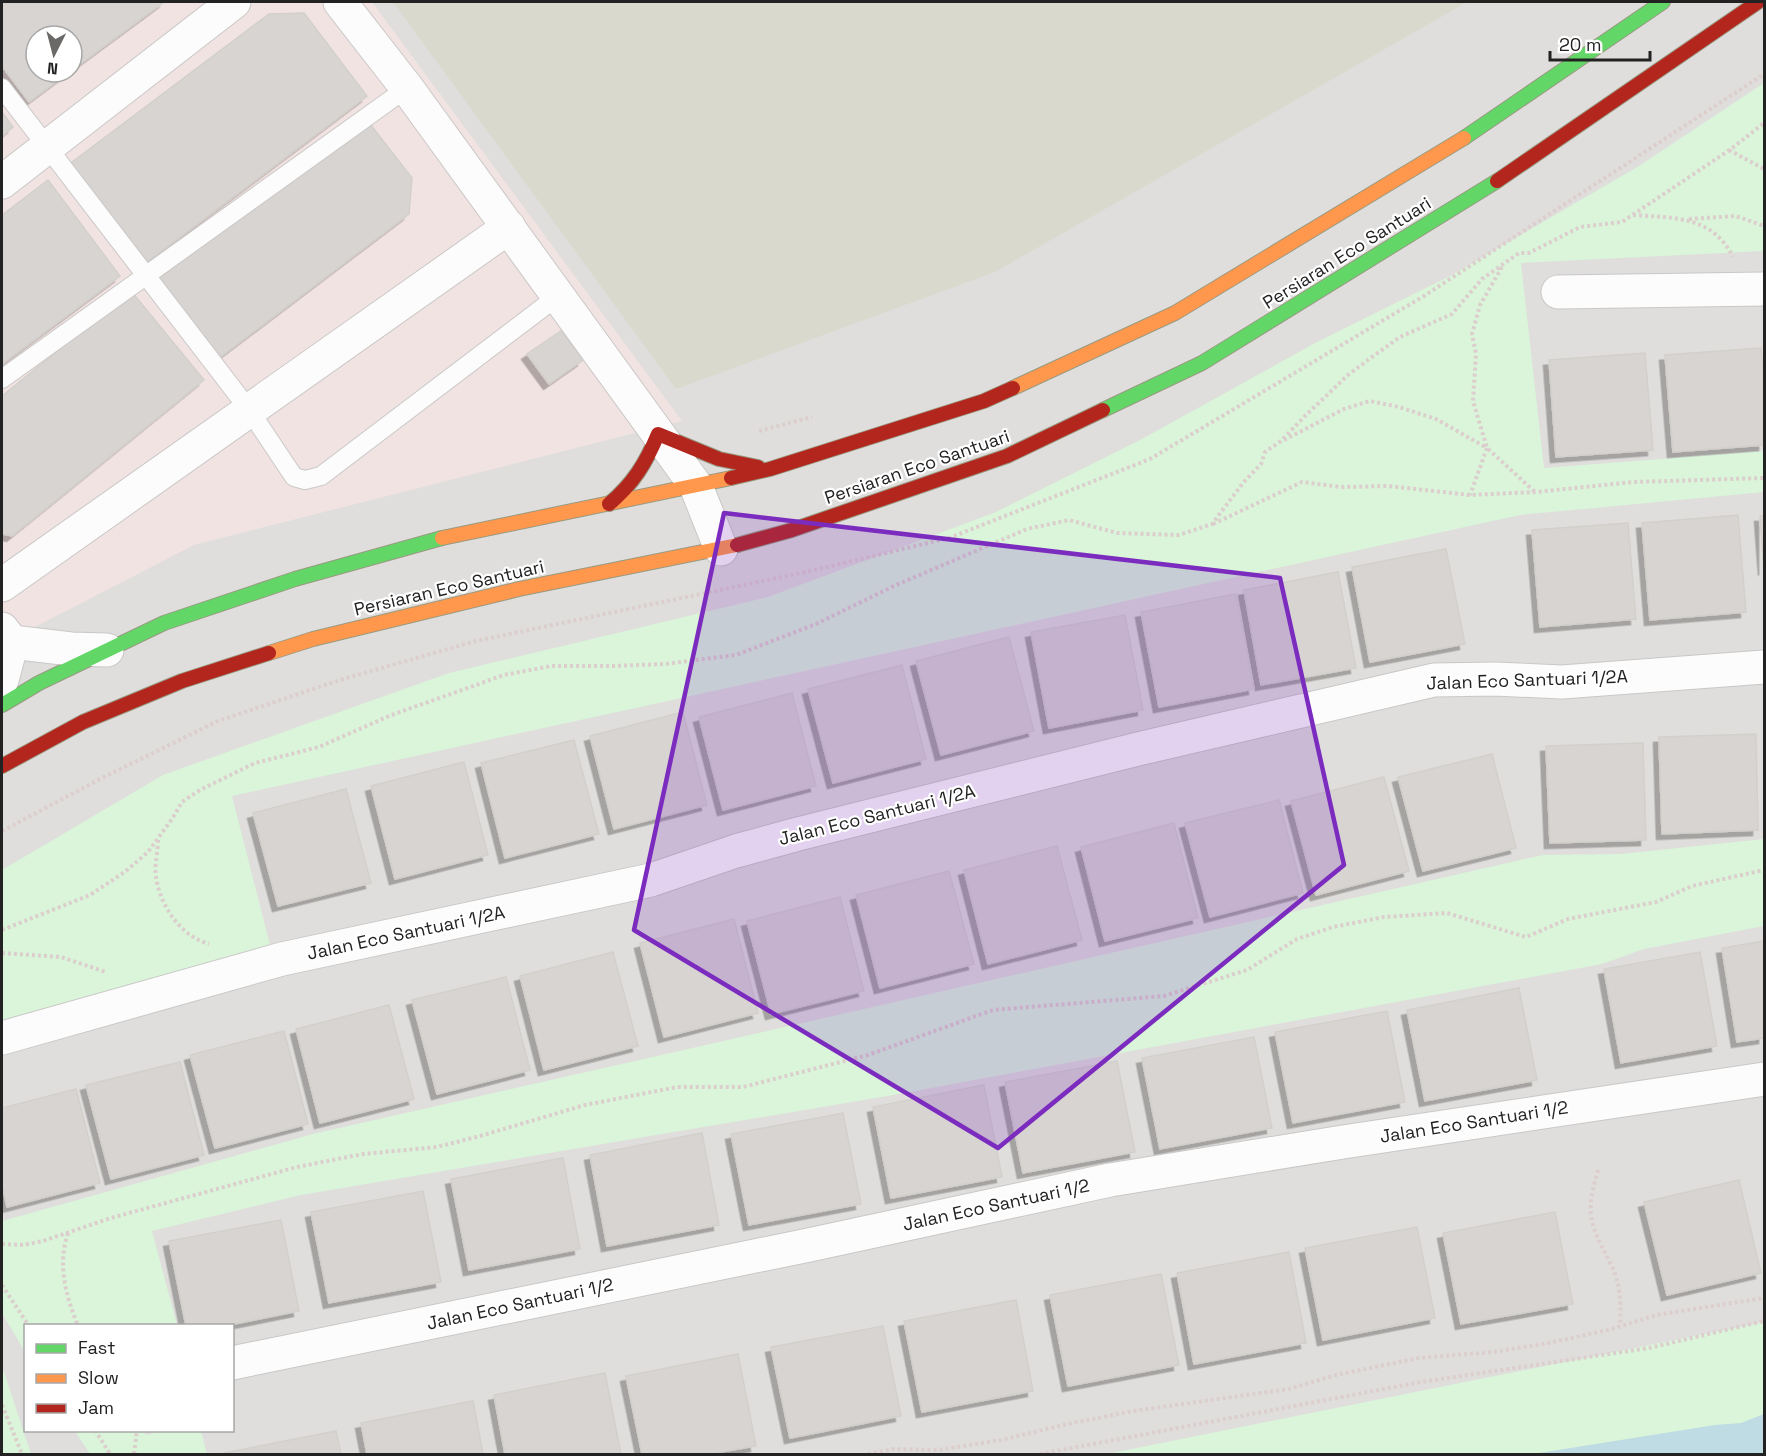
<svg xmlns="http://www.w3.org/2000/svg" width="1766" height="1456" viewBox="0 0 1766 1456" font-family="'Space Grotesk',sans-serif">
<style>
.residential{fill:#dfdedc;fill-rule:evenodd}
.commercial{fill:#f1e3e1;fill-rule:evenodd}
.construction{fill:#d9d9cd}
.park{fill:#daf5da}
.water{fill:#bfdbe3}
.building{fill:#d7d4d2;stroke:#d3d0cc;stroke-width:1.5;filter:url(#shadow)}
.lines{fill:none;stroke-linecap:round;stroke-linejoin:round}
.lane-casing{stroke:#c9c8c7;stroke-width:20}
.street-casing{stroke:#c9c8c7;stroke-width:35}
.fast-casing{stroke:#999a82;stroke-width:16}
.slow-casing{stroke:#999a82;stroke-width:16}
.jam-casing{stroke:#999a82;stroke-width:16}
.path{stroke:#dccecd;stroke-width:4;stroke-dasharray:3 3;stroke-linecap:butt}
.lane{stroke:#fdfcfc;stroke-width:18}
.street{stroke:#fdfcfc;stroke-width:33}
.fast{stroke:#63d668;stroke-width:14}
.slow{stroke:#ff974d;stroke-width:14}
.jam{stroke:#b3261e;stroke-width:14}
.marked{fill:#7b2cbf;fill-opacity:0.2;stroke:#7b2cbf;stroke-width:4.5;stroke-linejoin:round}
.labels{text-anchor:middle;stroke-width:4.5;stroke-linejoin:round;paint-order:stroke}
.street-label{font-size:18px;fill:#222;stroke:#fff}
</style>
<defs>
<filter id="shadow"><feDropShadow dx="-5.5" dy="5.5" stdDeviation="0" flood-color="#0004"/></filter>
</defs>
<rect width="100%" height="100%" fill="#f0eeeb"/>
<path class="residential" d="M2 2H1764V1454H2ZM36 36H72V72H36ZM26 1326H232V1430H26Z"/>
<path class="commercial" d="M2 2H372L682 421 194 545 2 644ZM36 36H72V72H36Z"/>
<path class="construction" d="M393 2H1467L995 272 676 389Z"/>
<path class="park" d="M1764 83V251L1521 263 1544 468 1764 451V492L1520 515 232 796 272 953 2 1024V870L163 775 449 673 768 597 996 512 1142 439 1317 342 1450 276 1639 166Z
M1764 839V926L1644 949 1602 964 893 1095 301 1195 152 1231 177 1325 26 1326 25 1352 2 1313V1221L313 1134 1543 855 1621 854Z
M1764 1322V1454H1107Z
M2 1368 3 1369 31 1454H2Z
M75 1431H143L146 1435 160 1431H201L207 1454H90Z"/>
<path class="water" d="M1764 1414V1454H1533L1715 1425 1741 1423Z"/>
<path class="building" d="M2 2H164L72 70V36H36V72H69L29 102 2 66Z
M304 13 367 96 143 265 67 166 269 14Z
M2 112 13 127 2 136Z
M367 120 412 178 409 214 215 361 154 282Z
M48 180 120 276 2 364V215Z
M131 291 204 380 12 536 2 534V396Z
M561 331 583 360 549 384 527 354Z
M1761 348 1764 389V445L1673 452 1665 355Z
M1645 353 1653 450 1556 457 1549 360Z
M1738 515 1746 612 1650 620 1642 523Z
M1760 516H1764V570Z
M1628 523 1636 619 1540 627 1532 530Z
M1446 549 1465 644 1370 662 1352 567Z
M1338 572 1356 668 1261 685 1244 590Z
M1236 594 1254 689 1159 707 1141 612Z
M1125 615 1143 710 1049 728 1031 632Z
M1009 637 1034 731 941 755 916 661Z
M902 665 926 759 833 783 808 689Z
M792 693 816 786 723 810 699 717Z
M683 712 707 805 614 829 590 736Z
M1756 734 1758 830 1662 834 1659 737Z
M574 740 599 834 505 858 481 763Z
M1643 743 1646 840 1550 843 1546 746Z
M1492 754 1516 848 1423 871 1398 777Z
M464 762 488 855 395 879 371 786Z
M1384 777 1409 871 1316 895 1291 801Z
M346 789 371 883 278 906 253 813Z
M1279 800 1303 893 1210 917 1185 823Z
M1174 823 1198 918 1105 941 1081 847Z
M1057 846 1082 940 988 964 964 870Z
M949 871 974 964 880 988 856 895Z
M840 897 864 991 771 1014 747 921Z
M734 919 758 1013 664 1037 640 943Z
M1764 941V1038L1737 1042 1722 948Z
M613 952 638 1046 544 1070 520 976Z
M1700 952 1717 1046 1621 1063 1604 969Z
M506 977 530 1070 437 1094 412 1000Z
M1519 988 1537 1080 1425 1101 1407 1010Z
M389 1005 414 1099 320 1123 296 1029Z
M1387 1011 1405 1102 1293 1123 1275 1032Z
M284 1031 308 1124 215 1148 190 1055Z
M1254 1037 1272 1128 1160 1149 1142 1058Z
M1117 1061 1135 1152 1023 1173 1005 1082Z
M180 1062 204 1155 111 1179 86 1085Z
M984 1085 1002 1177 891 1198 873 1107Z
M76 1089 100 1183 7 1207 2 1184V1108Z
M843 1113 861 1204 749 1225 731 1134Z
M702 1133 719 1225 607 1246 590 1155Z
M563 1158 580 1249 469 1270 451 1179Z
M1739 1180 1761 1273 1667 1295 1644 1202Z
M423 1191 441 1282 329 1303 311 1212Z
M1555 1212 1573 1304 1461 1324 1443 1233Z
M281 1220 299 1311 224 1326H186L169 1241Z
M1417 1227 1435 1318 1323 1340 1305 1248Z
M1289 1252 1306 1343 1194 1364 1177 1273Z
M1161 1274 1179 1365 1068 1386 1050 1295Z
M1016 1300 1033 1391 922 1412 904 1321Z
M883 1326 901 1416 790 1438 771 1347Z
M738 1354 756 1446 709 1454H642L626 1376Z
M605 1373 621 1454H505L494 1395Z
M473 1401 483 1454H367L361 1423Z
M336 1431 341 1454H224V1453Z"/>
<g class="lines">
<defs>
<path id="lane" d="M2 88 250 411 294 477 305 480 321 476 558 296
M2 379 407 88"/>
<path id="street" d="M340 2 407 88 696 486 721 549
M2 182 234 2
M1558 292 1764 289
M2 585 509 227
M2 629 12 642 71 649 107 650
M2 680 12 642
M2 1038 282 959 651 880 736 851 798 834 1138 749 1434 680 1495 679 1562 682 1764 667
M232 1363 809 1245 1110 1180 1343 1142 1764 1079"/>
<path id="fast" d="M1464 138 1663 2
M1103 410 1202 363 1497 181
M2 705 39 683 164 623 295 579 442 538"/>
<path id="slow" d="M1013 388 1175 313 1464 138
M442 538 731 478
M269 653 313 639 519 589 737 545"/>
<path id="jam" d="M1497 181 1758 2
M731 478 770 469 984 401 1013 388
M609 504C633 484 646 463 658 434L719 459 758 467
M737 545 792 530 1007 456 1103 410
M2 766 83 722 182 681 269 653"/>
</defs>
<use href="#lane" class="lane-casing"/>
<use href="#street" class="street-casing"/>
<use href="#fast" class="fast-casing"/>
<use href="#slow" class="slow-casing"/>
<use href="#jam" class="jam-casing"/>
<path class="path" d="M1729 150 1764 169
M1633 215C1673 218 1712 215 1733 257
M1689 219 1736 216 1764 226
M1502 267 1480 305 1472 334 1476 354 1473 401 1487 448 1535 492
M759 431 812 417
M1284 440 1344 409 1370 401 1399 407 1436 419 1487 448 1470 495
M1213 524 1302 482 1341 487 1388 486 1470 495 1536 492 1633 482 1764 478
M2 831 102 778 218 721 340 680 476 641 806 572 949 538 1150 459 1424 296 1764 74
M158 840C158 852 154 866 156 877 160 905 180 936 209 944
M2 930 90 895 126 871 148 852 172 819 182 802 200 790 255 763 319 747 389 716 504 675 551 666H612L665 664 736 655 816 624 894 586 1027 529 1069 520 1117 533 1179 535 1212 524 1243 483 1261 464 1265 452 1281 441 1304 417 1348 375 1372 357 1400 337 1452 314 1482 279 1519 253H1529L1580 227 1622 222 1731 149 1764 123
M2 953 61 957 106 972
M1598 1170C1594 1185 1589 1200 1591 1216 1594 1236 1606 1253 1614 1271 1621 1289 1621 1307 1620 1326
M68 1233C57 1265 66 1296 78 1326
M2 1244 23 1245 43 1241 111 1218 297 1167 363 1154 437 1147 480 1136 585 1105 677 1087H743L868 1055 993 1010 1164 996 1247 970 1297 939 1333 927 1384 917 1447 913 1526 937 1568 919 1656 902 1692 886 1764 870
M2 1285 29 1326
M2 1405 22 1454
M95 1430 110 1454
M134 1454 137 1430
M868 1454 894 1449 938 1450 1001 1440 1063 1425 1133 1411 1289 1389 1336 1375 1419 1358 1493 1352 1549 1343 1612 1329 1656 1315 1764 1298
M1040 1454 1421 1382 1649 1348 1764 1321"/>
<use href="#lane" class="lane"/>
<use href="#street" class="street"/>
<use href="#fast" class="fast"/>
<use href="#slow" class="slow"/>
<use href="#jam" class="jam"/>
</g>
<path class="marked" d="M724 513 1280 578 1344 865 998 1148 634 930Z"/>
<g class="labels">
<g class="street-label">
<text transform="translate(1347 253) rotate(-32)" y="6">Persiaran Eco Santuari</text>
<text transform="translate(917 467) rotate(-19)" y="6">Persiaran Eco Santuari</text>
<text transform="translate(449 588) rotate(-13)" y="6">Persiaran Eco Santuari</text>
<text transform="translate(1527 680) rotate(-2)" y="6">Jalan Eco Santuari 1/2A</text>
<text transform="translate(877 815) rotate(-14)" y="6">Jalan Eco Santuari 1/2A</text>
<text transform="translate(406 933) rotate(-12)" y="6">Jalan Eco Santuari 1/2A</text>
<text transform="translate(1474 1122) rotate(-9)" y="6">Jalan Eco Santuari 1/2</text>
<text transform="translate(996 1205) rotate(-12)" y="6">Jalan Eco Santuari 1/2</text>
<text transform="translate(520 1304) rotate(-12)" y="6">Jalan Eco Santuari 1/2</text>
</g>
</g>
<rect width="1766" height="1456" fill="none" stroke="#222222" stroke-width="6"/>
<rect x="24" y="1324" width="210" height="108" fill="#ffffff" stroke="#a7a7a7" stroke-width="1.5"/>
<rect x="36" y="1344" width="30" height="9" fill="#63d668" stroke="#a7a7a7" stroke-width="1.5"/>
<text x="78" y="1354" font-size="18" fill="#222222">Fast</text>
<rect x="36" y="1374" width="30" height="9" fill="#ff974d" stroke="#a7a7a7" stroke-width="1.5"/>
<text x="78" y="1384" font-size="18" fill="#222222">Slow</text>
<rect x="36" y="1404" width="30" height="9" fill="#b3261e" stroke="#a7a7a7" stroke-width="1.5"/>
<text x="78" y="1414" font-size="18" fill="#222222">Jam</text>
<g transform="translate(54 54) rotate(186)"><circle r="28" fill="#ffffff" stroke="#a7a7a7" stroke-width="1.5"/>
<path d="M0-4.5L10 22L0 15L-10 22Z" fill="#6a6968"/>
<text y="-9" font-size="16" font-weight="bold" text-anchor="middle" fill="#222222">N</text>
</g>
<path d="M1550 51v9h100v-9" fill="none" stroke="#222222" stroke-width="3"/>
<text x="1559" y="51" font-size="18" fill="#222222" stroke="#ffffff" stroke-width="4.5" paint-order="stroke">20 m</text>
</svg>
